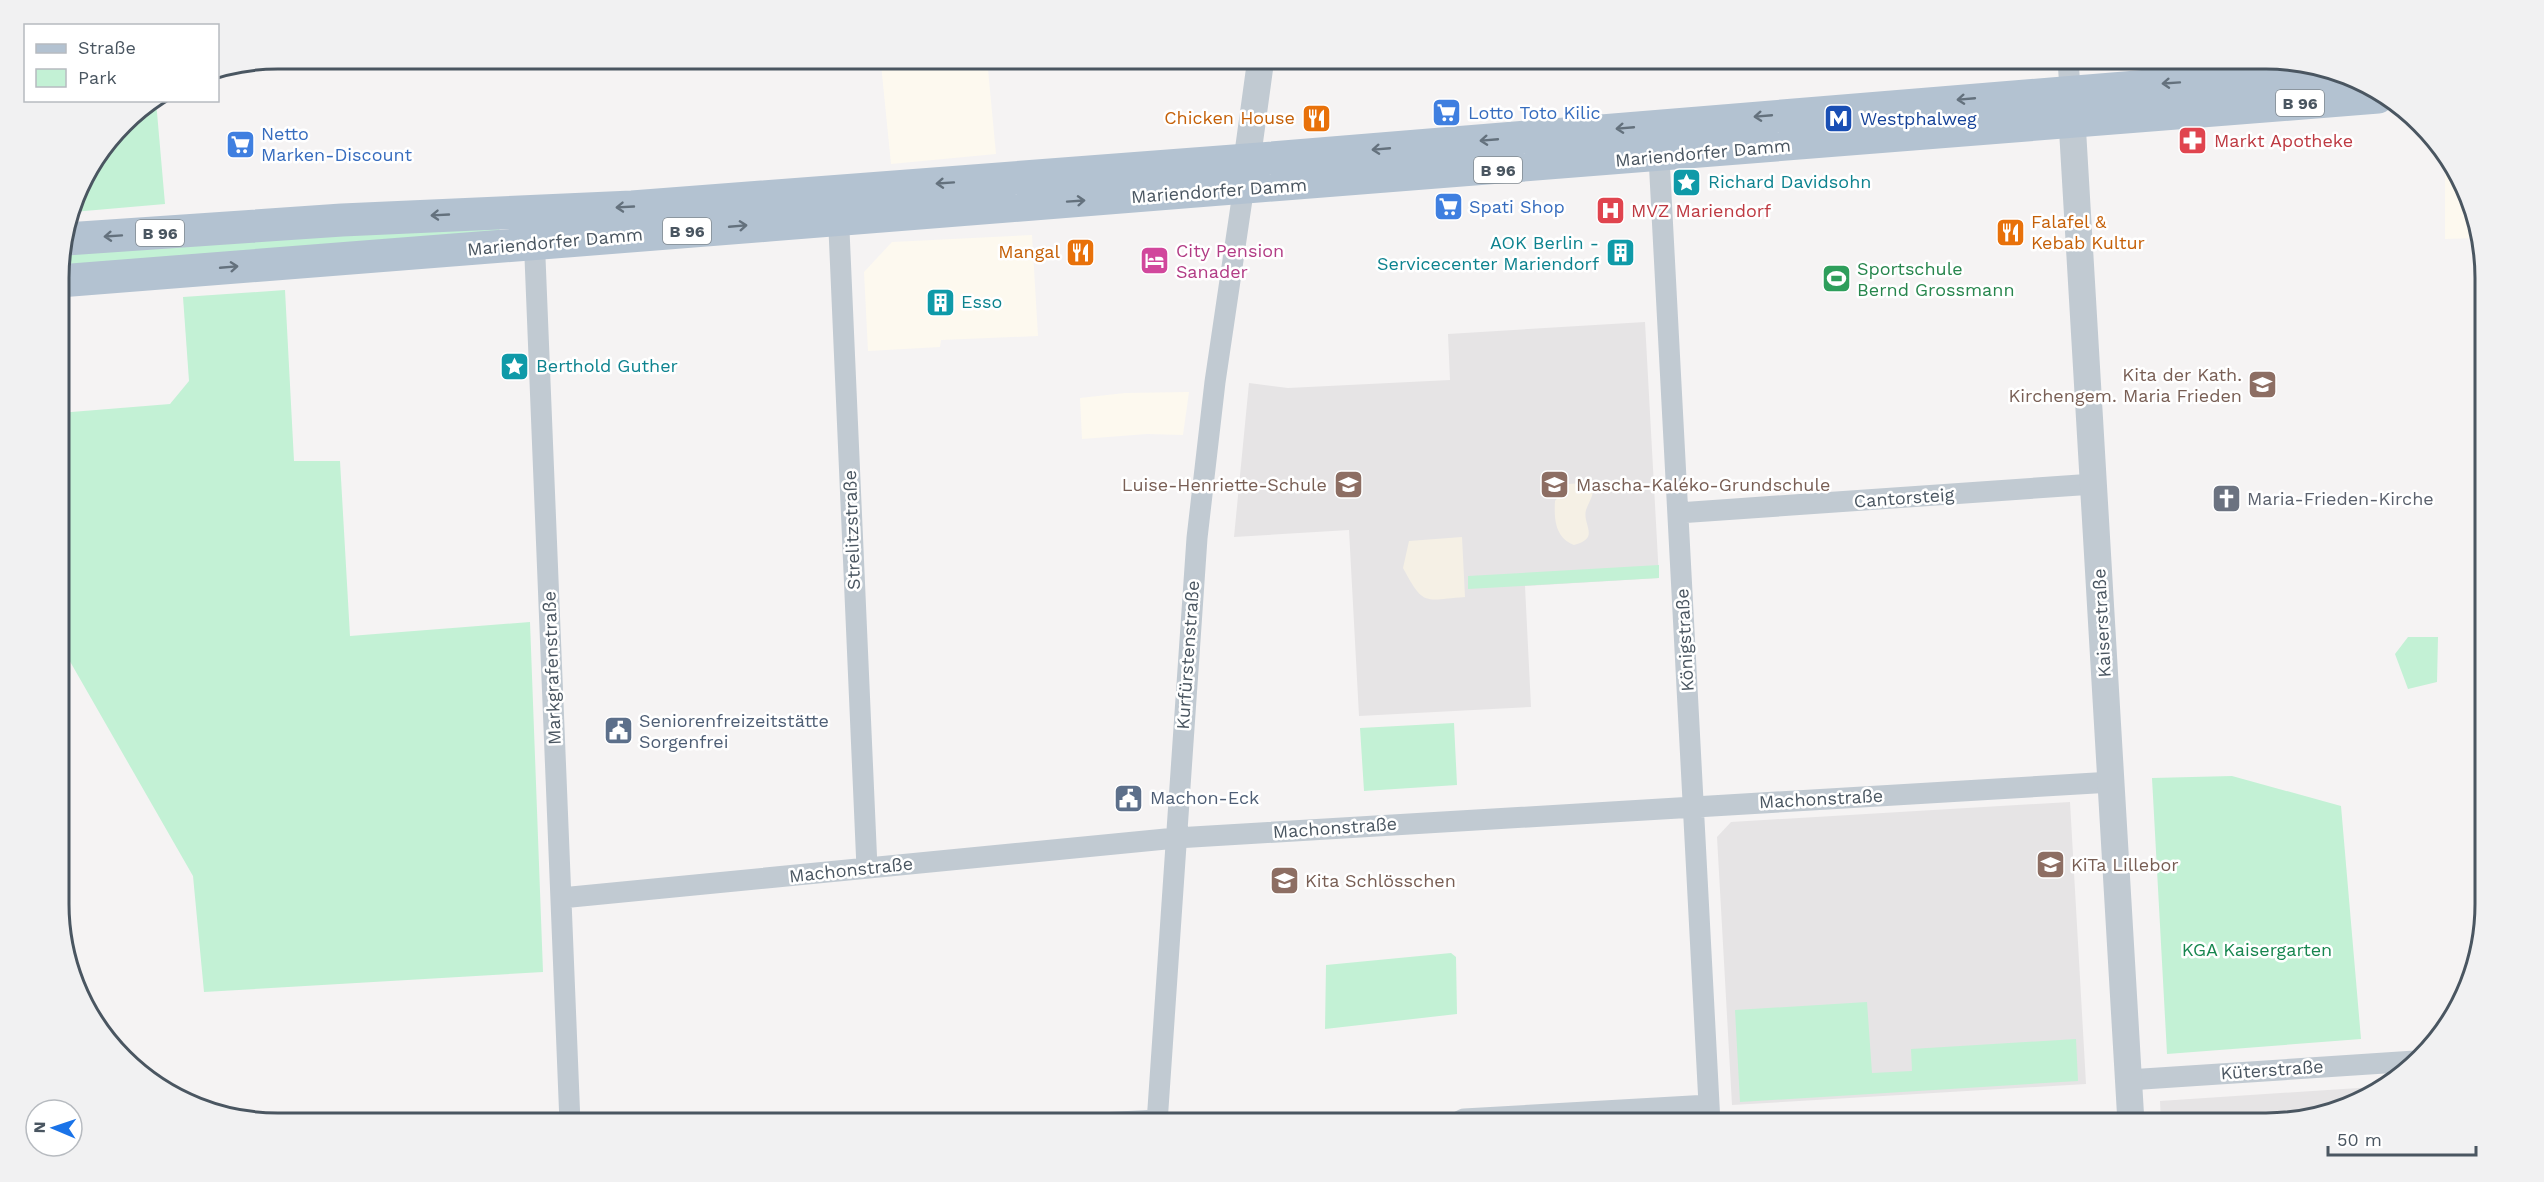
<svg xmlns="http://www.w3.org/2000/svg" width="2544" height="1182" viewBox="0 0 2544 1182" font-family="'Work Sans',sans-serif">
<style>
.commercial{fill:#fdf9ef}
.education{fill:#e6e4e5}
.green{fill:#c3f1d5}
.sand{fill:#f5f0e5}
.lines{fill:none;stroke-linecap:round;stroke-linejoin:round}
.minor{stroke:#c1cad2;stroke-width:21}
.tertiary{stroke:#c1cad2;stroke-width:27}
.primary{stroke:#b3c2d1;stroke-width:33}
.oneway{stroke:#64717d}
.labels{text-anchor:middle;stroke-width:5;stroke-linejoin:round;paint-order:stroke}
.shield{fill:#fff;stroke:#808990;stroke-width:1.5}
.shield-label{font-size:16px;font-weight:bold;fill:#4a5661}
.shop-label{font-size:18px;fill:#366cbe;stroke:#fff;text-anchor:start}
.food-label{font-size:18px;fill:#c56008;stroke:#fff;text-anchor:end}
.transit-label{font-size:18px;fill:#164399;stroke:#fff;text-anchor:start}
.health-label{font-size:18px;fill:#be3a42;stroke:#fff;text-anchor:start}
.street-label{font-size:18px;fill:#4a5661;stroke:#fff}
.culture-label{font-size:18px;fill:#0d838f;stroke:#fff;text-anchor:start}
.hotel-label{font-size:18px;fill:#b23c85;stroke:#fff;text-anchor:start}
.leisure-label{font-size:18px;fill:#27864d;stroke:#fff;text-anchor:start}
.education-label{font-size:18px;fill:#785e54;stroke:#fff;text-anchor:start}
.worship-label{font-size:18px;fill:#5b616d;stroke:#fff;text-anchor:start}
.service-label{font-size:18px;fill:#4e5e75;stroke:#fff;text-anchor:start}
.park-label{font-size:18px;fill:#17864f;stroke:#fff}
.rim{fill:none;stroke:#4a5661;stroke-width:3}
</style>
<rect width="100%" height="100%" fill="#f5f3f3"/>
<path class="commercial" d="M935 59H987L996 154 891 164 881 64Z
M2445 155 2479 238 2445 239Z
M1032 235 1038 336 941 340 940 347 868 351 864 272 892 242Z
M1189 392 1183 435 1147 434 1082 439 1080 398 1125 393Z"/>
<path class="education" d="M1645 322 1659 578 1525 586 1531 707 1359 716 1349 530 1234 537 1249 383 1288 388 1450 380 1448 334Z
M2070 802 2086 1084 1732 1105 1717 837 1731 822Z
M2389 1086 2337 1112 2280 1123H2161L2160 1101Z"/>
<path class="green" d="M153 101H156L165 204 73 212 81 180 133 113Z
M499 226 500 233 59 267 62 253Z
M285 290 294 461H340L350 636 530 622 543 972 204 992 193 876 68 658 60 660 59 413 170 404 189 381 183 297Z
M1659 565V578L1468 589V576Z
M2408 637H2438L2437 682 2408 689 2395 654Z
M1454 723 1457 785 1364 791 1360 728Z
M2232 776 2341 806 2361 1039 2167 1054 2152 778Z
M1451 953 1456 957 1457 1014 1325 1029 1326 965Z
M1867 1002 1872 1073 1912 1071 1911 1049 2076 1039 2078 1081 1740 1102 1735 1010Z"/>
<path class="sand" d="M1584 483 1593 492C1592 498 1588 504 1586 510 1582 525 1601 538 1574 545 1555 538 1554 519 1555 501L1568 484Z
M1462 537 1465 597C1424 600 1424 607 1403 568L1409 541Z"/>
<g class="lines">
<path class="minor" d="M2068 58 2070 91
M1659 157 1710 1123
M838 207 867 868
M534 233 570 1123
M1678 513 2094 484
M561 898 1176 838 2112 782
M2128 1080 2415 1061
M1100 1123 1157 1120
M1157 1123 1197 538 1215 382 1245 179
M1456 1123 1464 1119 1709 1105"/>
<path class="tertiary" d="M2071 104 2131 1123
M1247 160 1261 58"/>
<path class="primary" d="M66 239 342 220 632 207 1247 160 2330 71
M59 281C832 219 1606 162 2378 97"/>
</g>
<defs><path id="oneway-shaft" d="M-6 0H5M1.5-3L5.5 0L1.5 3" fill="none" stroke-width="1.6" stroke-linecap="round" stroke-linejoin="round" transform="scale(1.5)"/></defs>
<g class="oneway">
<use href="#oneway-shaft" transform="translate(2171 83) rotate(176)"/>
<use href="#oneway-shaft" transform="translate(1966 99) rotate(175)"/>
<use href="#oneway-shaft" transform="translate(1763 116) rotate(175)"/>
<use href="#oneway-shaft" transform="translate(1625 128) rotate(175)"/>
<use href="#oneway-shaft" transform="translate(1489 140) rotate(175)"/>
<use href="#oneway-shaft" transform="translate(1381 149) rotate(175)"/>
<use href="#oneway-shaft" transform="translate(945 183) rotate(176)"/>
<use href="#oneway-shaft" transform="translate(1076 201) rotate(-4)"/>
<use href="#oneway-shaft" transform="translate(625 207) rotate(177)"/>
<use href="#oneway-shaft" transform="translate(440 215) rotate(177)"/>
<use href="#oneway-shaft" transform="translate(738 226) rotate(-5)"/>
<use href="#oneway-shaft" transform="translate(113 236) rotate(176)"/>
<use href="#oneway-shaft" transform="translate(229 267) rotate(-5)"/>
</g>
<defs>
<symbol id="supermarket-square" viewBox="-11 -11 22 22"><rect x="-9" y="-9" width="18" height="18" rx="4" fill="#3f7fe0" stroke="#fff"/><path d="M-6-5.5h2.5l.6 2H6L4.5 2H-2.5L-4.4-4H-6ZM-1.5 3.2a1.3 1.3 0 1 0 .1 0ZM3 3.2a1.3 1.3 0 1 0 .1 0Z" fill="#fff"/></symbol>
<symbol id="restaurant-square" viewBox="-11 -11 22 22"><rect x="-9" y="-9" width="18" height="18" rx="4" fill="#e8710a" stroke="#fff"/><path d="M-5-6h1v4h1v-4h1v4h1v-4h1v5L-1.5 .5V6h-2V.5L-5-1ZM5-6V6H3V1.5H1.5Q1.5-4 5-6Z" fill="#fff"/></symbol>
<symbol id="metro-square" viewBox="-11 -11 22 22"><rect x="-9" y="-9" width="18" height="18" rx="4" fill="#1a4fb4" stroke="#fff"/><path d="M-5.5 5V-5H-3L0 0L3-5H5.5V5H3V-.5L0 4L-3-.5V5Z" fill="#fff"/></symbol>
<symbol id="pharmacy-square" viewBox="-11 -11 22 22"><rect x="-9" y="-9" width="18" height="18" rx="4" fill="#e0444e" stroke="#fff"/><path d="M-2-6h4v4h4v4h-4v4h-4v-4h-4v-4h4Z" fill="#fff"/></symbol>
<symbol id="sight-square" viewBox="-11 -11 22 22"><rect x="-9" y="-9" width="18" height="18" rx="4" fill="#0f9aa8" stroke="#fff"/><path d="M0-6L1.8-2.2L6-1.7L2.9 1.2L3.7 5.4L0 3.3L-3.7 5.4L-2.9 1.2L-6-1.7L-1.8-2.2Z" fill="#fff"/></symbol>
<symbol id="hospital-square" viewBox="-11 -11 22 22"><rect x="-9" y="-9" width="18" height="18" rx="4" fill="#e0444e" stroke="#fff"/><path d="M-5-5h3v3.5h4V-5h3V5h-3V1.5h-4V5h-3Z" fill="#fff"/></symbol>
<symbol id="building-square" viewBox="-11 -11 22 22"><rect x="-9" y="-9" width="18" height="18" rx="4" fill="#0f9aa8" stroke="#fff"/><path d="M-4-6H4V6H1V3H-1V6H-4ZM-2.5-4.3h1.7v1.8h-1.7ZM.8-4.3h1.7v1.8H.8ZM-2.5-1h1.7V.8h-1.7ZM.8-1h1.7V.8H.8Z" fill="#fff"/></symbol>
<symbol id="hotel-square" viewBox="-11 -11 22 22"><rect x="-9" y="-9" width="18" height="18" rx="4" fill="#d1479c" stroke="#fff"/><path d="M-6-4.5h1.5V1H6V5H4.5V3h-9V5H-6ZM-4 0a1.8 1.8 0 1 1 3.6 0ZM.5 0V-2.5h3Q6-2.5 6 0Z" fill="#fff"/></symbol>
<symbol id="stadium-square" viewBox="-11 -11 22 22"><rect x="-9" y="-9" width="18" height="18" rx="4" fill="#2e9e5b" stroke="#fff"/><path d="M0-5a6.5 5 0 1 0 0 10a6.5 5 0 1 0 0-10ZM-3.5-1.8h7v3.6h-7Z" fill="#fff"/></symbol>
<symbol id="school-square" viewBox="-11 -11 22 22"><rect x="-9" y="-9" width="18" height="18" rx="4" fill="#8d6e63" stroke="#fff"/><path d="M0-5L7-2L0 1L-7-2ZM-4 1L0 2.5L4 1V4Q0 6-4 4Z" fill="#fff"/></symbol>
<symbol id="church-square" viewBox="-11 -11 22 22"><rect x="-9" y="-9" width="18" height="18" rx="4" fill="#6b7280" stroke="#fff"/><path d="M-1.2-6h2.4v3.5h3.3v2.4h-3.3V6h-2.4V-.1h-3.3v-2.4h3.3Z" fill="#fff"/></symbol>
<symbol id="civic-square" viewBox="-11 -11 22 22"><rect x="-9" y="-9" width="18" height="18" rx="4" fill="#5c6f8a" stroke="#fff"/><path d="M-.6-6.5H3V-4.5H.6V-3L4-1V1h2V6H-6V1h2V-1L-.6-3ZM-1.2 2.5V6h2.4V2.5Z" fill="#fff"/></symbol>
</defs>
<g fill-rule="evenodd">
<use href="#supermarket-square" x="1430" y="96" width="33" height="33"/>
<use href="#restaurant-square" x="1300" y="102" width="33" height="33"/>
<use href="#metro-square" x="1822" y="102" width="33" height="33"/>
<use href="#pharmacy-square" x="2176" y="124" width="33" height="33"/>
<use href="#supermarket-square" x="224" y="128" width="33" height="33"/>
<use href="#sight-square" x="1670" y="166" width="33" height="33"/>
<use href="#supermarket-square" x="1432" y="190" width="33" height="33"/>
<use href="#hospital-square" x="1594" y="194" width="33" height="33"/>
<use href="#restaurant-square" x="1994" y="216" width="33" height="33"/>
<use href="#restaurant-square" x="1064" y="236" width="33" height="33"/>
<use href="#building-square" x="1604" y="236" width="33" height="33"/>
<use href="#hotel-square" x="1138" y="244" width="33" height="33"/>
<use href="#stadium-square" x="1820" y="262" width="33" height="33"/>
<use href="#building-square" x="924" y="286" width="33" height="33"/>
<use href="#sight-square" x="498" y="350" width="33" height="33"/>
<use href="#school-square" x="2246" y="368" width="33" height="33"/>
<use href="#school-square" x="1332" y="468" width="33" height="33"/>
<use href="#school-square" x="1538" y="468" width="33" height="33"/>
<use href="#church-square" x="2210" y="482" width="33" height="33"/>
<use href="#civic-square" x="602" y="714" width="33" height="33"/>
<use href="#civic-square" x="1112" y="782" width="33" height="33"/>
<use href="#school-square" x="2034" y="848" width="33" height="33"/>
<use href="#school-square" x="1268" y="864" width="33" height="33"/>
</g>
<g class="labels">
<g class="shield">
<rect x="2276" y="90" width="48" height="26" rx="4.5"/>
<rect x="1474" y="157" width="48" height="26" rx="4.5"/>
<rect x="663" y="218" width="48" height="26" rx="4.5"/>
<rect x="136" y="220" width="48" height="26" rx="4.5"/>
</g>
<g class="shield-label">
<text x="2300" y="109">B 96</text>
<text x="1498" y="176">B 96</text>
<text x="687" y="237">B 96</text>
<text x="160" y="239">B 96</text>
</g>
<g class="shop-label">
<text x="1468" y="119">Lotto Toto Kilic</text>
<text x="261" y="140">Netto<tspan x="261" dy="21">Marken-Discount</tspan></text>
<text x="1469" y="213">Spati Shop</text>
</g>
<g class="food-label">
<text x="1295" y="124">Chicken House</text>
<text x="2031" y="228" text-anchor="start">Falafel &amp;<tspan x="2031" dy="21">Kebab Kultur</tspan></text>
<text x="1060" y="258">Mangal</text>
</g>
<g class="transit-label">
<text x="1860" y="125">Westphalweg</text>
</g>
<g class="health-label">
<text x="2214" y="147">Markt Apotheke</text>
<text x="1631" y="217">MVZ Mariendorf</text>
</g>
<g class="street-label">
<text transform="translate(1703 153) rotate(-5)" y="6">Mariendorfer Damm</text>
<text transform="translate(1219 191) rotate(-4)" y="6">Mariendorfer Damm</text>
<text transform="translate(555 242) rotate(-5)" y="6">Mariendorfer Damm</text>
<text transform="translate(1904 498) rotate(-4)" y="6">Cantorsteig</text>
<text transform="translate(852 530) rotate(-92)" y="6">Strelitzstraße</text>
<text transform="translate(2102 623) rotate(-93)" y="6">Kaiserstraße</text>
<text transform="translate(1685 640) rotate(-93)" y="6">Königstraße</text>
<text transform="translate(1188 655) rotate(-86)" y="6">Kurfürstenstraße</text>
<text transform="translate(552 668) rotate(-92)" y="6">Markgrafenstraße</text>
<text transform="translate(1821 799) rotate(-3)" y="6">Machonstraße</text>
<text transform="translate(1335 828) rotate(-4)" y="6">Machonstraße</text>
<text transform="translate(851 870) rotate(-6)" y="6">Machonstraße</text>
<text transform="translate(2272 1070) rotate(-4)" y="6">Küterstraße</text>
</g>
<g class="culture-label">
<text x="1708" y="188">Richard Davidsohn</text>
<text x="1599" y="249" text-anchor="end">AOK Berlin -<tspan x="1599" dy="21">Servicecenter Mariendorf</tspan></text>
<text x="961" y="308">Esso</text>
<text x="536" y="372">Berthold Guther</text>
</g>
<g class="hotel-label">
<text x="1176" y="257">City Pension<tspan x="1176" dy="21">Sanader</tspan></text>
</g>
<g class="leisure-label">
<text x="1857" y="275">Sportschule<tspan x="1857" dy="21">Bernd Grossmann</tspan></text>
</g>
<g class="education-label">
<text x="2242" y="381" text-anchor="end">Kita der Kath.<tspan x="2242" dy="21">Kirchengem. Maria Frieden</tspan></text>
<text x="1327" y="491" text-anchor="end">Luise-Henriette-Schule</text>
<text x="1576" y="491">Mascha-Kaléko-Grundschule</text>
<text x="2071" y="871">KiTa Lillebor</text>
<text x="1305" y="887">Kita Schlösschen</text>
</g>
<g class="worship-label">
<text x="2247" y="505">Maria-Frieden-Kirche</text>
</g>
<g class="service-label">
<text x="639" y="727">Seniorenfreizeitstätte<tspan x="639" dy="21">Sorgenfrei</tspan></text>
<text x="1150" y="804">Machon-Eck</text>
</g>
<g class="park-label">
<text x="2257" y="956">KGA Kaisergarten</text>
</g>
</g>
<path d="M0 0H2544V1182H0ZM278 69H2266A209 209 0 0 1 2475 278V904A209 209 0 0 1 2266 1113H278A209 209 0 0 1 69 904V278A209 209 0 0 1 278 69Z" fill="#f1f1f2" fill-rule="evenodd"/>
<path class="rim" d="M278 69H2266A209 209 0 0 1 2475 278V904A209 209 0 0 1 2266 1113H278A209 209 0 0 1 69 904V278A209 209 0 0 1 278 69Z"/>
<rect x="24" y="24" width="195" height="78" fill="#ffffff" stroke="#b7bbc0" stroke-width="1.5"/>
<rect x="36" y="44" width="30" height="9" fill="#b3c2d1" stroke="#b7bbc0" stroke-width="1.5"/>
<text x="78" y="54" font-size="18" fill="#4a5661">Straße</text>
<rect x="36" y="69" width="30" height="18" fill="#c3f1d5" stroke="#b7bbc0" stroke-width="1.5"/>
<text x="78" y="84" font-size="18" fill="#4a5661">Park</text>
<g transform="translate(54 1128) rotate(272)"><circle r="28" fill="#ffffff" stroke="#b7bbc0" stroke-width="1.5"/>
<path d="M0-4.5L10 22L0 15L-10 22Z" fill="#1a73e8"/>
<text y="-9" font-size="16" font-weight="bold" text-anchor="middle" fill="#4a5661">N</text>
</g>
<path d="M2328 1146v9h148v-9" fill="none" stroke="#4a5661" stroke-width="3"/>
<text x="2337" y="1146" font-size="18" fill="#4a5661" stroke="#ffffff" stroke-width="4.5" paint-order="stroke">50 m</text>
</svg>
